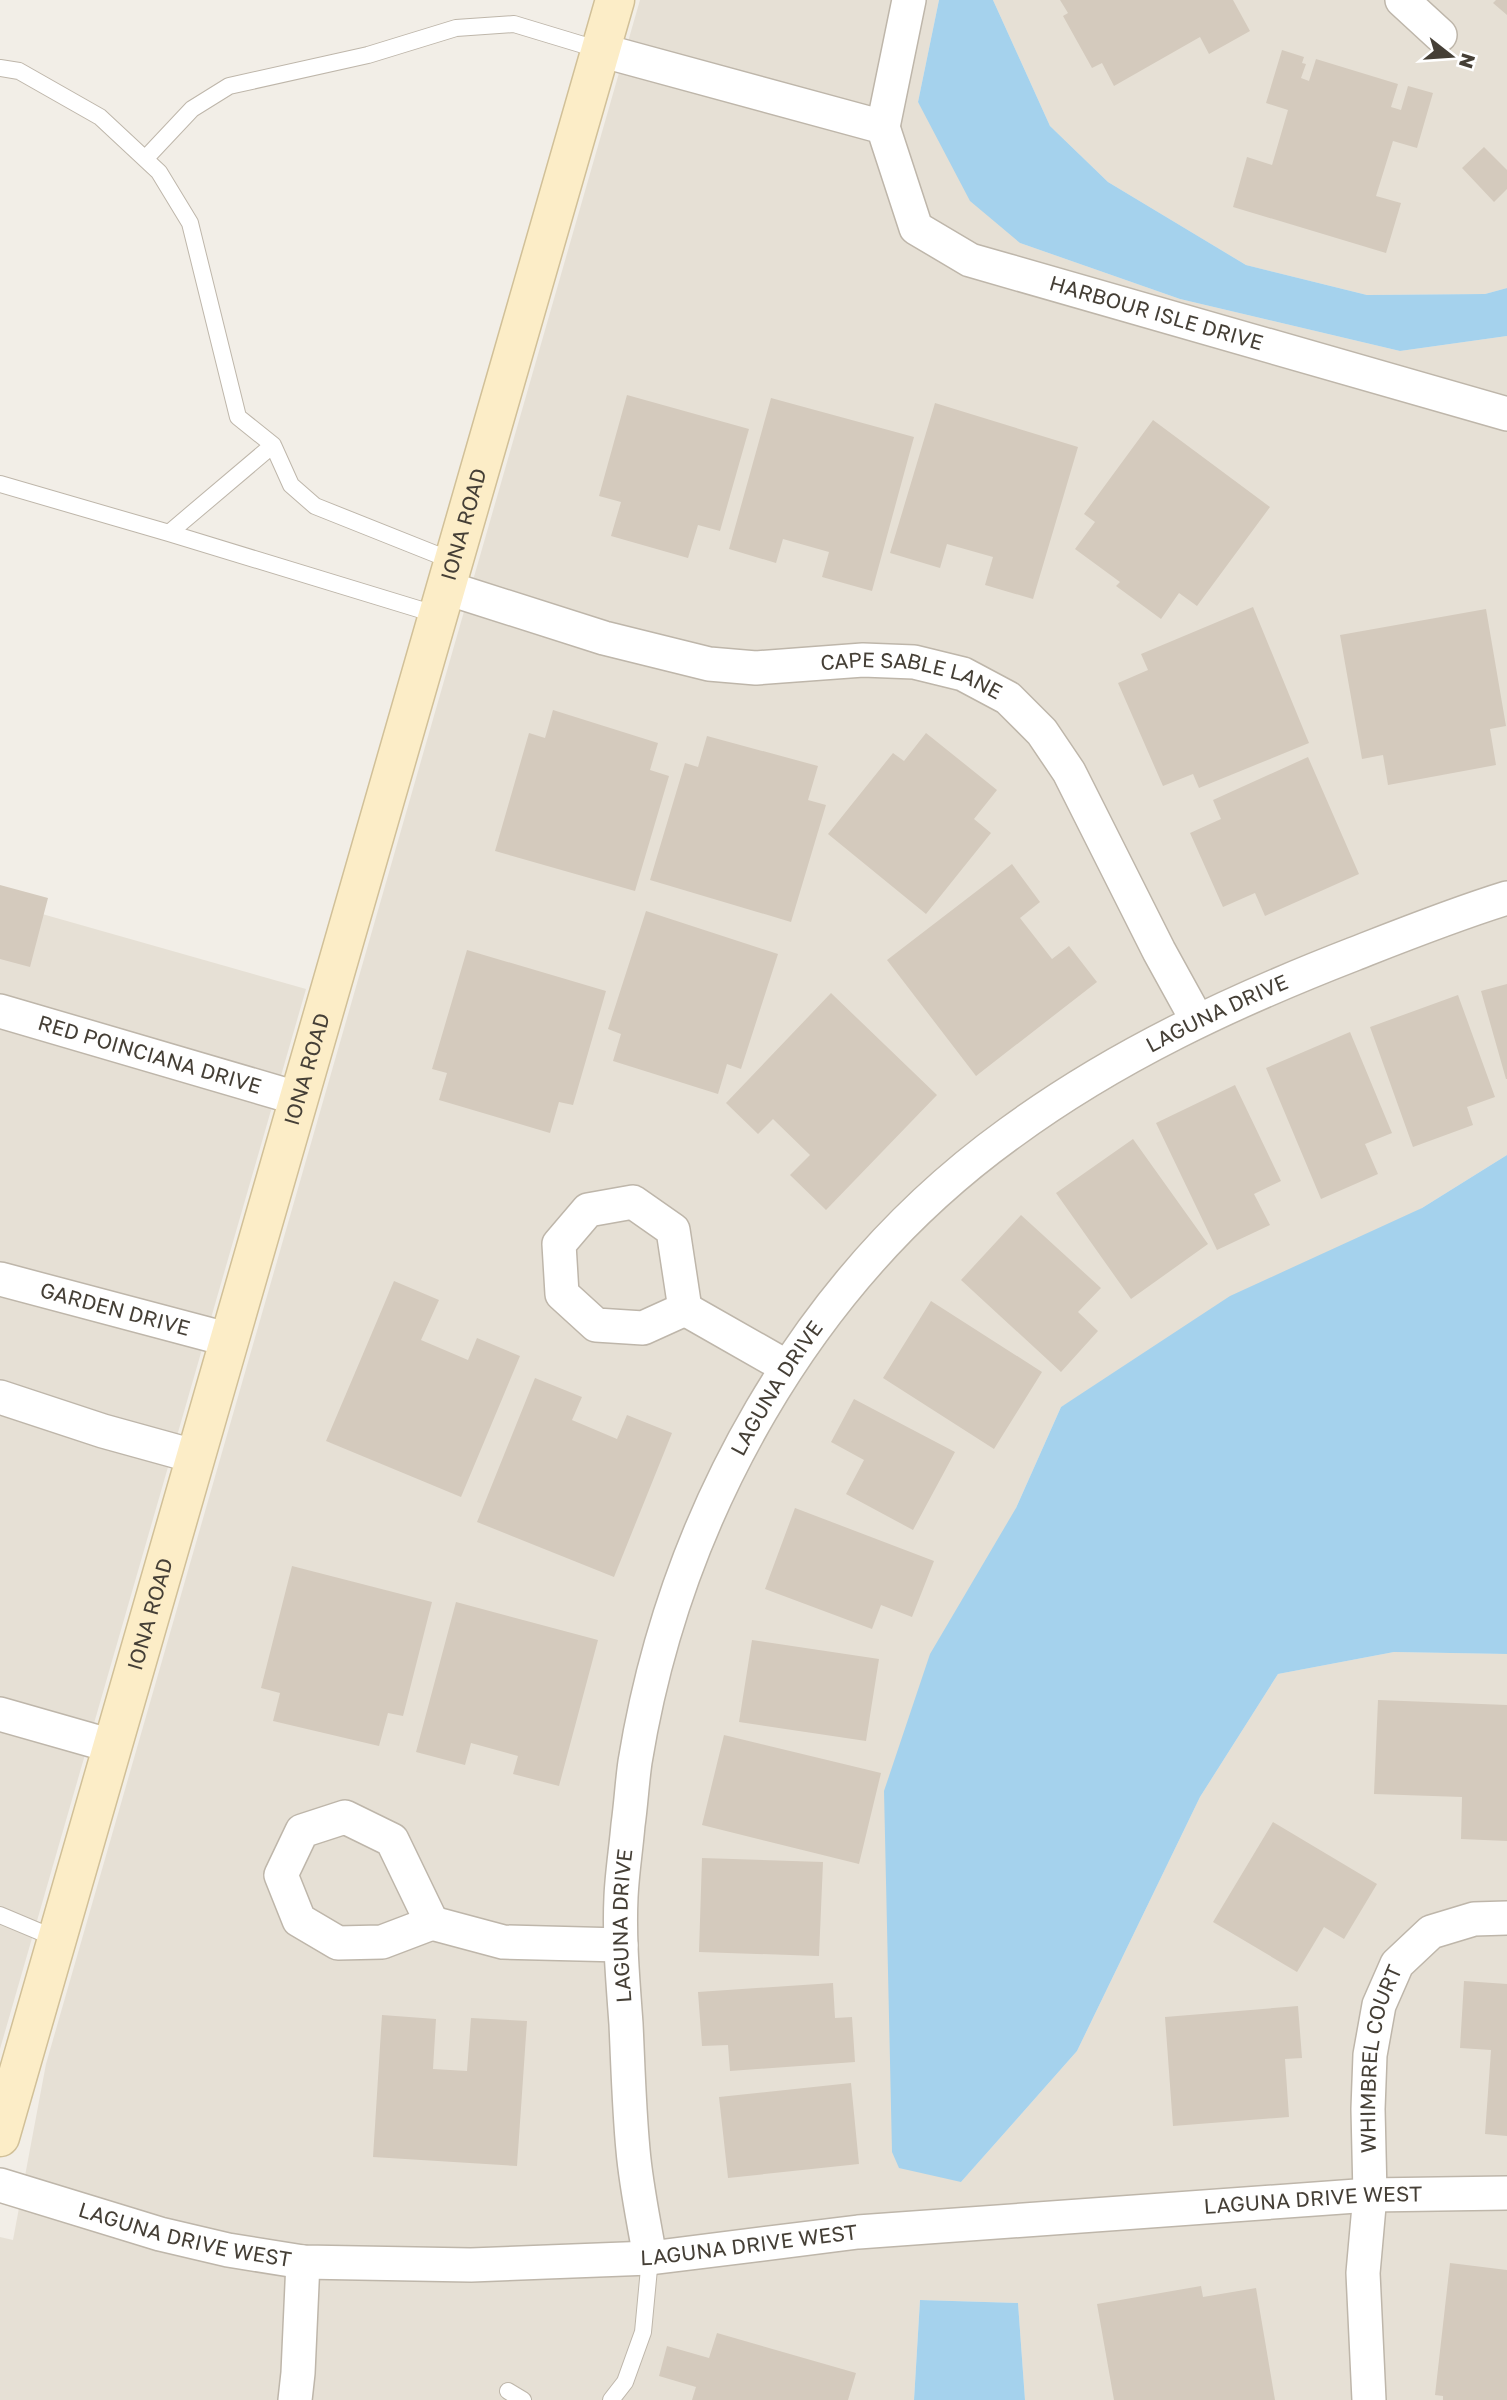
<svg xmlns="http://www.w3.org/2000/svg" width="1507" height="2400" viewBox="0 0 1507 2400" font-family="'Golos Text',sans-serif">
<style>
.residential{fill:#e6e0d5}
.water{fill:#a5d2ed}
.building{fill:#d4cabd}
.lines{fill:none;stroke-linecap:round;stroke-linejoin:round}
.lane-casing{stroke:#beb6aa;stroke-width:18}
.street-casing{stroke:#beb6aa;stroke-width:36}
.secondary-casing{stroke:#d1c098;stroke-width:41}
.lane{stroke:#fff;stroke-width:16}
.street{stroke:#fff;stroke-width:33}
.secondary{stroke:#fcedc7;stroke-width:38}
.labels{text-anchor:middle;stroke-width:6;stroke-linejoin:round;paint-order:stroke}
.street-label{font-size:21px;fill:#453f36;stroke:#fff}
</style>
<rect width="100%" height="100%" fill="#f2eee7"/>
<path class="residential" d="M640 0H939L918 102 1020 243 1180 299 1400 351 1507 336V1155L1422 1208 1061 1407 1016 1508 961 2182 1077 2051 1200 1797 1278 1674 1394 1652 1507 1654V2400H1025L1018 2303 920 2300 914 2400H0V2237L13 2240 46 2064Z
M993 0H1507V288L1485 294 1367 295 1246 265 1108 182 1050 126Z
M0 902 306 989 0 2049Z"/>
<path class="water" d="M939 0H993L1050 126 1108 182 1246 265 1367 295 1485 294 1507 288V336L1400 351 1180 299 1020 243 970 201 918 102Z
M1507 1155V1654L1394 1652 1278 1674 1200 1797 1077 2051 961 2182 899 2168 892 2152 884 1791 930 1654 1016 1508 1061 1407 1230 1296 1422 1208Z
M920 2300 1018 2303 1025 2400H914Z"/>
<path class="building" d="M1060 0H1233L1250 31 1209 54 1200 37 1114 86 1102 63 1092 68 1063 16 1068 13Z
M1496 0H1507V15L1493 3Z
M1282 50 1304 57 1302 63 1306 64 1301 78 1309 81 1316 59 1398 84 1391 107 1401 110 1408 86 1433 93 1417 148 1393 141 1376 196 1401 203 1386 253 1233 207 1247 157 1272 165 1288 110 1266 103Z
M1484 147 1507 170V189L1494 202 1462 168Z
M627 395 749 429 720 531 698 525 688 558 611 536 621 502 599 496Z
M771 398 914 437 872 591 822 577 829 552 783 539 776 563 729 549Z
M935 403 1078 447 1033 599 985 585 993 557 947 544 940 568 890 553Z
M1153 420 1270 507 1197 606 1179 593 1161 619 1116 586 1120 582 1075 549 1095 522 1084 514Z
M1253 607 1309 743 1199 788 1193 774 1163 786 1118 683 1148 670 1141 654Z
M1486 609 1506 726 1490 729 1496 765 1388 785 1383 755 1362 759 1340 635Z
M553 710 658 743 650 770 669 776 635 891 495 851 529 733 545 738Z
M926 733 997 790 974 819 991 833 926 914 828 834 893 753 904 761Z
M707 736 818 766 808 800 826 805 791 922 650 880 685 763 698 767Z
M1308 757 1359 874 1265 916 1255 893 1223 907 1190 833 1221 819 1213 800Z
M1012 864 1040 902 1020 918 1052 959 1069 946 1097 982 976 1076 887 960Z
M0 885 48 898 30 967 0 959Z
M646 911 778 954 741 1069 727 1064 718 1094 613 1061 621 1034 608 1029Z
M467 950 606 991 573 1105 559 1102 550 1133 439 1100 447 1073 432 1069Z
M1507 984V1079H1506L1481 991Z
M831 993 937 1095 826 1210 790 1175 810 1155 773 1119 758 1134 726 1103Z
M1458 995 1495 1097 1467 1107 1473 1125 1413 1147 1370 1027Z
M1350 1032 1392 1133 1365 1144 1378 1174 1321 1199 1266 1068Z
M1235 1085 1281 1181 1254 1194 1270 1225 1217 1250 1156 1123Z
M1133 1139 1208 1244 1131 1299 1056 1193Z
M1021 1215 1101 1288 1078 1312 1098 1331 1061 1372 961 1280Z
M394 1281 439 1300 421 1340 468 1360 477 1338 520 1356 461 1497 326 1441Z
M931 1301 1042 1372 994 1449 883 1378Z
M535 1378 582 1397 572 1420 617 1439 627 1415 672 1433 614 1577 477 1522Z
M854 1399 955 1452 913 1530 846 1494 864 1460 831 1442Z
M795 1508 934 1561 912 1617 881 1605 872 1629 765 1589Z
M292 1566 432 1602 403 1716 388 1713 379 1746 273 1721 280 1693 261 1688Z
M456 1602 598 1640 559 1786 513 1774 518 1756 471 1743 465 1765 416 1752Z
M752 1640 879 1659 866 1741 739 1722Z
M1378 1700 1507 1705V1841L1461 1839 1462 1797 1374 1794Z
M724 1735 881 1773 859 1864 702 1825Z
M1273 1822 1377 1884 1344 1939 1324 1927 1297 1972 1213 1922Z
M702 1858 823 1862 819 1956 699 1952Z
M1464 1981 1507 1984V2136L1485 2134 1491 2050 1460 2048Z
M833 1983 835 2018 852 2017 855 2062 730 2071 728 2045 702 2046 698 1992Z
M1298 2006 1302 2058 1285 2059 1289 2117 1173 2126 1165 2017Z
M382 2015 436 2019 433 2069 467 2071 471 2018 527 2021 517 2166 373 2157Z
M851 2083 859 2164 728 2178 719 2097Z
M1450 2263 1507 2270V2400H1443V2396L1435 2395Z
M1201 2286 1203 2297 1256 2288 1275 2400H1114L1097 2304Z
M717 2333 856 2373 848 2400H692L696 2387 659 2376 667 2346 709 2358Z"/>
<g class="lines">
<defs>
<path id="lane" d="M0 68 19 71 100 117 159 172 190 223 238 417 273 445 291 485 315 506 453 561
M145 159 192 109 229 86 368 55 456 28 514 24 600 50
M0 484 169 533 438 615
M169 533 273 445
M0 1915 57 1939
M508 2391 523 2400
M611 2400 625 2382 643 2332 650 2258"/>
<g id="street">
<path d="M1402 0 1440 35"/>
<path id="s1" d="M600 50 883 127 916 228 970 260 1507 414"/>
<path d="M883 127 909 0"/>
<path id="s2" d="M447 588 604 638 709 664 756 668 863 660 914 662 963 674 1008 698 1042 732 1069 772 1159 951 1197 1020"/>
<path id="s3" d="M0 1011 300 1099"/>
<path d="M633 1202 673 1230 685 1309 643 1328 596 1325 562 1294 559 1244 588 1210Z"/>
<path id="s4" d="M0 1279 230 1340"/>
<path d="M685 1309 787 1367"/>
<path d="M0 1397 103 1431 197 1457"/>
<path d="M0 1714 112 1746"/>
<path d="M345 1817 392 1840 432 1923 382 1942 338 1943 299 1920 281 1875 302 1831Z"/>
<path d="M432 1923 503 1942 621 1945"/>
<path id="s5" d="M0 2185 160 2234 228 2250 303 2262 471 2265 650 2258 858 2232 1370 2195 1507 2193"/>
<path id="s6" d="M650 2258C644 2222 636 2186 633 2150 629 2108 628 2066 626 2024 623 1982 619 1939 621 1897 622 1873 626 1849 628 1825 631 1804 632 1783 635 1762 675 1516 806 1280 1010 1133 1115 1056 1233 1001 1354 954 1405 934 1455 914 1507 898"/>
<path d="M295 2400 298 2373 303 2262"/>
<path id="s7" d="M1369 2400 1363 2273 1370 2195 1368 2109 1370 2055 1379 2005 1397 1964 1431 1932 1474 1919 1507 1918"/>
</g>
<g id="secondary">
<path id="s8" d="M0 2137 615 0"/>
</g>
</defs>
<use href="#lane" class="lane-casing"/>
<use href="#street" class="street-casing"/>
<use href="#secondary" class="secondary-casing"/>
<use href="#lane" class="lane"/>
<use href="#street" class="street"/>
<use href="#secondary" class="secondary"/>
</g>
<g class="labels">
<g class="street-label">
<text dy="7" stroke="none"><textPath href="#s1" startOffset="656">HARBOUR ISLE DRIVE</textPath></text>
<text dy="7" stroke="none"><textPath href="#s8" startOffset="1678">IONA ROAD</textPath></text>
<text dy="7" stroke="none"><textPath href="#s2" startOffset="478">CAPE SABLE LANE</textPath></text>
<text dy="7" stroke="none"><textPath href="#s6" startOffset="1489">LAGUNA DRIVE</textPath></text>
<text dy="7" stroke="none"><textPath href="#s3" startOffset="156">RED POINCIANA DRIVE</textPath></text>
<text dy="7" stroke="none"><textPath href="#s8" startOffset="1111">IONA ROAD</textPath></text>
<text dy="7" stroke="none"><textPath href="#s4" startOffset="119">GARDEN DRIVE</textPath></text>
<text dy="7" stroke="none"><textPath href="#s6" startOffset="901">LAGUNA DRIVE</textPath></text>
<text dy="7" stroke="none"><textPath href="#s8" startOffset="544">IONA ROAD</textPath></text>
<text dy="7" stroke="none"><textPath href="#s6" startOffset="334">LAGUNA DRIVE</textPath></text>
<text dy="7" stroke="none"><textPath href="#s7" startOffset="343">WHIMBREL COURT</textPath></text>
<text dy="7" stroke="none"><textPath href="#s5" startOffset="1326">LAGUNA DRIVE WEST</textPath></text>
<text dy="7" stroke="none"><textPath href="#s5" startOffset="192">LAGUNA DRIVE WEST</textPath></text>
<text dy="7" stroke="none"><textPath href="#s5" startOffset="760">LAGUNA DRIVE WEST</textPath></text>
</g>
</g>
<g transform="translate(1451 56) rotate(107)" stroke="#ffffff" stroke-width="5" paint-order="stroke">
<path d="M0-5L12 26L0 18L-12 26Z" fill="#453f36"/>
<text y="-10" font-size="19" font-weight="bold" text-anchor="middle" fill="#453f36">N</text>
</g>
</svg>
